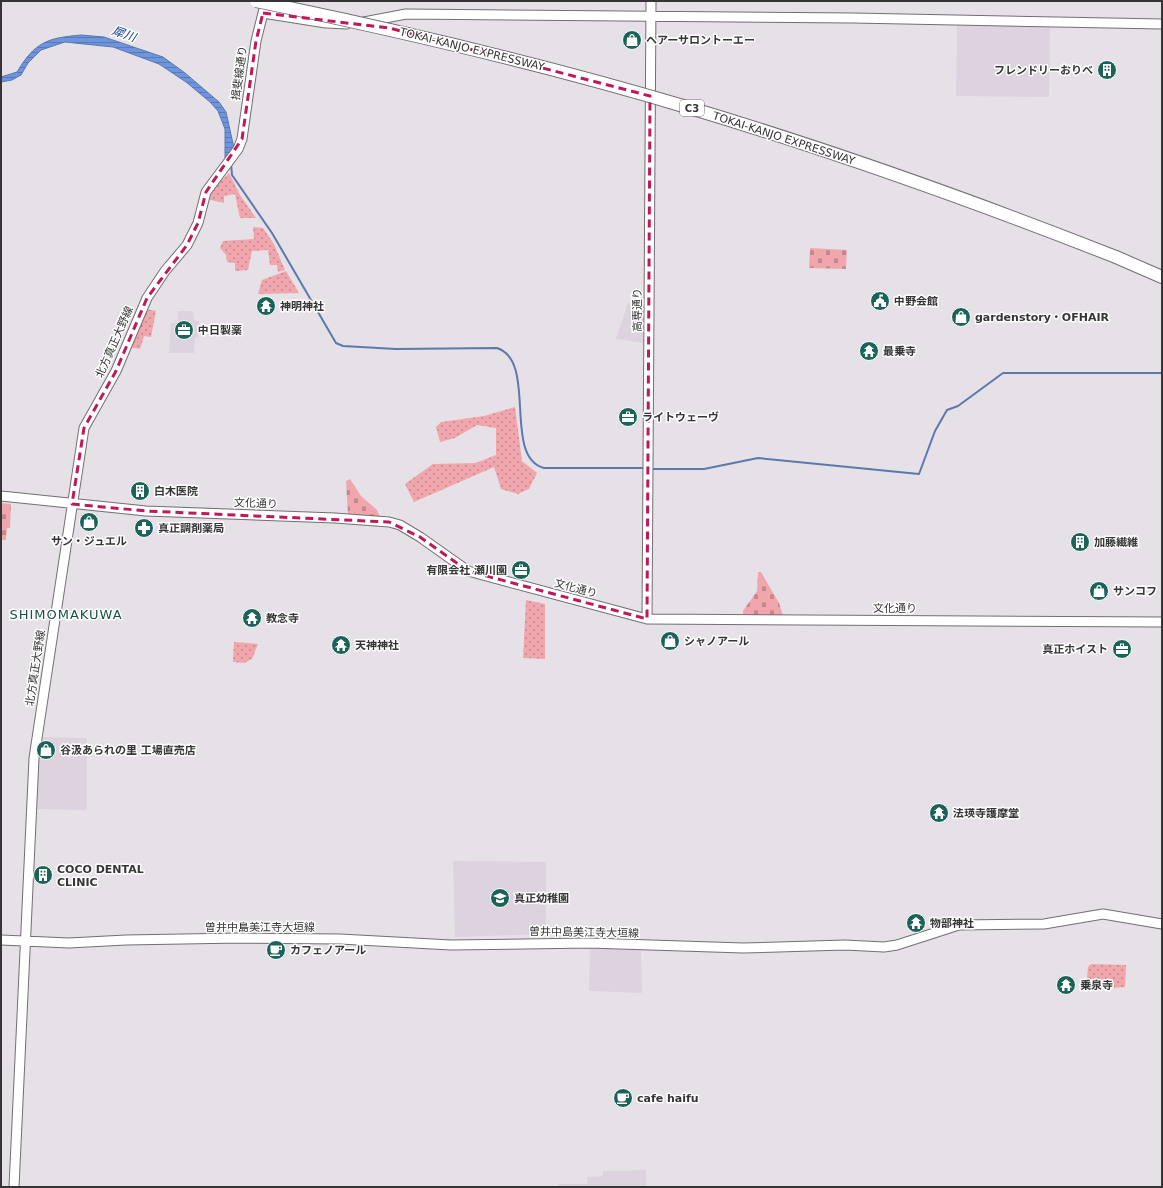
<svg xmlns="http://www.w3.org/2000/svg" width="1163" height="1188" viewBox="0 0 1163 1188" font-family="'DejaVu Sans','Noto Sans JP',sans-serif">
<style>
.built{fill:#dcd3df}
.grass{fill:url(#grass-dots)}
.cemetery{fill:url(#cemetery-stones)}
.water{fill:url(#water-rules);stroke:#5c78ac}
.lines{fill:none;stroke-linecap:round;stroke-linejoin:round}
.stream{stroke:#5c78ac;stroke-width:2}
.secondary-casing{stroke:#726e73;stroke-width:11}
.highway-casing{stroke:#726e73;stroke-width:14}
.secondary{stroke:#fff;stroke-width:9}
.highway{stroke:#fff;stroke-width:12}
.highway-bridge-casing{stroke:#726e73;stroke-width:14;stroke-linecap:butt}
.highway-bridge{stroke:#fff;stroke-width:12}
.marked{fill:none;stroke:#c2185b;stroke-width:3;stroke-dasharray:8 5;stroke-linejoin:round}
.labels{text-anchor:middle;stroke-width:3;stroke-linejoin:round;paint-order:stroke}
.shield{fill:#fff;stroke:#727172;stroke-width:1}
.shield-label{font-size:10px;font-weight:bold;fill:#363436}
.poi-label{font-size:11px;font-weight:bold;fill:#363436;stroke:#fff;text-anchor:start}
.street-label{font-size:11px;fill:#363436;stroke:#fff}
.water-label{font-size:12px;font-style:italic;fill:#103a91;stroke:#fff}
.quarter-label{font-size:13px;letter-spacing:1px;fill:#175046;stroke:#fff}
</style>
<defs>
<pattern id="grass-dots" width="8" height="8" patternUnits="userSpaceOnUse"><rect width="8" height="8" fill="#f1a5ad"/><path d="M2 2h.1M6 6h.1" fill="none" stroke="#c4878e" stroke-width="1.8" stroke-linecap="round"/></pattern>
<pattern id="cemetery-stones" width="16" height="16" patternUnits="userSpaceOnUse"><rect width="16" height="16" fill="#f1a5ad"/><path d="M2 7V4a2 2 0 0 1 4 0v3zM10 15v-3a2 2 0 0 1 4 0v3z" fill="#c4878e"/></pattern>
<pattern id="water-rules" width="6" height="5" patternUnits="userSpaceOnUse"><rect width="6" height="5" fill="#6d95df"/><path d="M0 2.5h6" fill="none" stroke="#5a7ab6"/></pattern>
</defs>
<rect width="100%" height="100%" fill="#e6e1e7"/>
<path class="built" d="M957 25H1050L1049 97 956 96Z
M628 303 646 308 644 343 616 339Z
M178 311H193L194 320 199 321 198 338 195 337 194 353H169L171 323H178Z
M41 737 87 738V810L34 809Z
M453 861 546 862V934L455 937Z
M590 947 638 948 641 951 642 993 589 991Z
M646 1170V1187H558V1184H587V1177L603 1176V1171Z"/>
<path class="grass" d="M229 173 240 195 256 218H240L235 194 224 196V203L207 199 214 188Z
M253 227 263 228 274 244 285 270 278 272 277 265H270L268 250 252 251 248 270 235 271V263L227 262 226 255 220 248 223 241 254 239Z
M286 271 299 293 258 294 262 280Z
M146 309 156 311 151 337 144 336 140 349 129 347Z
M515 407 522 461 537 473 529 489 518 494 501 489 494 467 414 502 405 484 433 464 476 463 496 455V428L477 425 455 438 440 442 436 427 441 422 484 416Z
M526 600 545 604V659L523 658Z
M234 642 258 644 252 659 244 663 233 662Z
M1091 964 1126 965 1125 987 1086 990 1088 967Z"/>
<path class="cemetery" d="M810 248 847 250 846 269 809 268Z
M350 479 361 496 377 510 380 517 348 515 346 481Z
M1 503 11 504 10 528H7L6 540H1Z
M758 572H761L779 603 783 615H743V611L757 591Z"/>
<path class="water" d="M81 35 104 37 163 57 185 73 219 102 226 112 234 148 225 158V129L218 111 210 102 186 82 159 64 113 47 65 42 41 50 28 63 21 75 12 80 1 82V77L17 72C35 42 47 38 81 35Z"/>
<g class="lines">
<path class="stream" d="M231 163 232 175 272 233 336 343 343 346 396 349 497 348C538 361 502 457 544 468H646
M650 469H704L758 458 919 474 935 431 947 410 958 406 1003 373H1162"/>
<defs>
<path id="secondary" d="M263 13 326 23 347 24
M364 22 406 14 853 18 1162 24
M1 496 146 511 335 518 389 522 400 525 420 537 468 571 647 619 1162 622
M647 619 651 1
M1 940 69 943 126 940 240 938 340 939 451 945 589 943 743 948 845 945 884 947 897 945 959 925 1044 924 1103 914 1162 924
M14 1187 34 758 84 428 116 371 147 298 165 271 187 245 198 223 206 192 238 149 242 139 256 41 266 1"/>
<path id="highway" d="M1116 257 1162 277"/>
</defs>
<use href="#secondary" class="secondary-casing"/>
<use href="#highway" class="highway-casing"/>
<use href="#secondary" class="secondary"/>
<use href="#highway" class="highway"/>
<defs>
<path id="highway-bridge" d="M256 1C402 31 547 65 690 108 834 151 976 202 1116 257"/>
</defs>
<use href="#highway-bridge" class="highway-bridge-casing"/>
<use href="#highway-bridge" class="highway-bridge"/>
</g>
<path class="marked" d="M263 13 389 28 650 96 647 619 468 571 420 537 389 522 146 511 72 504 84 428 116 371 147 298 187 245 198 223 206 192 242 139 256 41Z"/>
<defs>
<symbol id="shop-disc" viewBox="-11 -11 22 22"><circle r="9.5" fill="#1b6358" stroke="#fff"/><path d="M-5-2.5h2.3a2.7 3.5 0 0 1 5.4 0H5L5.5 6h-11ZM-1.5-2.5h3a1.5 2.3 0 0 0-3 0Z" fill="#fff"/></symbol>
<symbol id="building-disc" viewBox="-11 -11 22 22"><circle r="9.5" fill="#1b6358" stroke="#fff"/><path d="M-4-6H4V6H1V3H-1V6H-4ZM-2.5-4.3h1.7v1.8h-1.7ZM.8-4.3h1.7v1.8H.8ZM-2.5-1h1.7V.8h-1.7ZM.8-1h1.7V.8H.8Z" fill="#fff"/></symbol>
<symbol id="civic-disc" viewBox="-11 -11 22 22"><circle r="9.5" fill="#1b6358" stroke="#fff"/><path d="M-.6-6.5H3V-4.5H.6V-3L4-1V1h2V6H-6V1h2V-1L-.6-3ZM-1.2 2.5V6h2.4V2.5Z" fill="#fff"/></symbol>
<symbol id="temple-disc" viewBox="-11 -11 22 22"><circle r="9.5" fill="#1b6358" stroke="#fff"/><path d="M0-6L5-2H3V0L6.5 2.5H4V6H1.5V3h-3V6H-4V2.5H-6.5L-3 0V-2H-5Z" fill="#fff"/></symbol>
<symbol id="office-disc" viewBox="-11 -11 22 22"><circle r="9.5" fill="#1b6358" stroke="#fff"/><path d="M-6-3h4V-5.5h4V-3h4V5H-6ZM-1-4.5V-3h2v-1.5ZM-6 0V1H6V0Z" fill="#fff"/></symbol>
<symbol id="pharmacy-disc" viewBox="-11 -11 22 22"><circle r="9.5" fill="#1b6358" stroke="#fff"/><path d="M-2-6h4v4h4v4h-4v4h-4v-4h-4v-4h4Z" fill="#fff"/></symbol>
<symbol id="school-disc" viewBox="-11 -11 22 22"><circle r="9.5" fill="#1b6358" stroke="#fff"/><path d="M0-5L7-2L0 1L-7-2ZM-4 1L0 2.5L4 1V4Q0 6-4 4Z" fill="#fff"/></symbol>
<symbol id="cafe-disc" viewBox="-11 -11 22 22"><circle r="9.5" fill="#1b6358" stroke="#fff"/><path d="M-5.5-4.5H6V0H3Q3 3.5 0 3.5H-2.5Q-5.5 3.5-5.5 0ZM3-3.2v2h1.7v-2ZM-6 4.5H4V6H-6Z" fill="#fff"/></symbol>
</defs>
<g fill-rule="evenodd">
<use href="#shop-disc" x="621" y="29" width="22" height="22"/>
<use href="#building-disc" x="1096" y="59" width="22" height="22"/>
<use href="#civic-disc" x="869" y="290" width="22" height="22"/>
<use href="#temple-disc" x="255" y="295" width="22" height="22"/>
<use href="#shop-disc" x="950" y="306" width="22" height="22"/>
<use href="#office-disc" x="173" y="319" width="22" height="22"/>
<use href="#temple-disc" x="858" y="340" width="22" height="22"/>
<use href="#office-disc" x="617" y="406" width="22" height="22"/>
<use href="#building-disc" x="129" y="480" width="22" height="22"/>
<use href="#shop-disc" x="78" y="511" width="22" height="22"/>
<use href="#pharmacy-disc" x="133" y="517" width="22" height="22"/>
<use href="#building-disc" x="1069" y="531" width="22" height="22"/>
<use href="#office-disc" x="510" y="559" width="22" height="22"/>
<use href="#shop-disc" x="1088" y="580" width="22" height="22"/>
<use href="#temple-disc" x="241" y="607" width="22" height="22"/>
<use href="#shop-disc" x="659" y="630" width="22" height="22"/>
<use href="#temple-disc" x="330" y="634" width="22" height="22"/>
<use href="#office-disc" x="1111" y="638" width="22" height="22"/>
<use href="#shop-disc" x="35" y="739" width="22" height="22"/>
<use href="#temple-disc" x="928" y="802" width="22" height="22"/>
<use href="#building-disc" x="32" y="864" width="22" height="22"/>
<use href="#school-disc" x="489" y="887" width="22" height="22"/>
<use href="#temple-disc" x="905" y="912" width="22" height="22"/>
<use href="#cafe-disc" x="265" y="939" width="22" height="22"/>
<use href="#temple-disc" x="1055" y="974" width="22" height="22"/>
<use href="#cafe-disc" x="612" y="1087" width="22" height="22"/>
</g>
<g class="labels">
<rect class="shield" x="680" y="100" width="24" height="16" rx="3"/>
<g class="shield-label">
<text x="692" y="112">C3</text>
</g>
<g class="poi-label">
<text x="646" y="44">ヘアーサロントーエー</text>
<text x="1093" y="74" text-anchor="end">フレンドリーおりべ</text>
<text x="894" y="305">中野会館</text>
<text x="280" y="310">神明神社</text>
<text x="975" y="321">gardenstory・OFHAIR</text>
<text x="198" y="334">中日製薬</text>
<text x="883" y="355">最乗寺</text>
<text x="642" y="421">ライトウェーヴ</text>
<text x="154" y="495">白木医院</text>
<text x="158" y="532">真正調剤薬局</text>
<text x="89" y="545" text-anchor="middle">サン・ジュエル</text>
<text x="1094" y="546">加藤繊維</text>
<text x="507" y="574" text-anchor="end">有限会社 瀬川園</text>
<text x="1113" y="595">サンコフ</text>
<text x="266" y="622">教念寺</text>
<text x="684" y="645">シャノアール</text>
<text x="355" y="649">天神神社</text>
<text x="1108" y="653" text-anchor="end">真正ホイスト</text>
<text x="60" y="754">谷汲あられの里 工場直売店</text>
<text x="953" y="817">法瑛寺護摩堂</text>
<text x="57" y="873">COCO DENTAL<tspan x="57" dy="13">CLINIC</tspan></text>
<text x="514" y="902">真正幼稚園</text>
<text x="930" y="927">物部神社</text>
<text x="290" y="954">カフェノアール</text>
<text x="1080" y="989">乗泉寺</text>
<text x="637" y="1102">cafe haifu</text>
</g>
<g class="street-label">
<text transform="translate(472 49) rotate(14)" y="4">TOKAI-KANJO EXPRESSWAY</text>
<text transform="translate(239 73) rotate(-82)" y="4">揖斐線通り</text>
<text transform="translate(784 138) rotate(18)" y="4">TOKAI-KANJO EXPRESSWAY</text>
<text transform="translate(637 310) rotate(-90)" y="4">高専通り</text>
<text transform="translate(114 342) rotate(-66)" y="4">北方真正大野線</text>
<text transform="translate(256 503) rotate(2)" y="4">文化通り</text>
<text transform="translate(576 588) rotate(15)" y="4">文化通り</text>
<text x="895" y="612">文化通り</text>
<text transform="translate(35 668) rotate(-81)" y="4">北方真正大野線</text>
<text x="260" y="931">曽井中島美江寺大垣線</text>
<text transform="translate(584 932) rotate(1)" y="4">曽井中島美江寺大垣線</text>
</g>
<g class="water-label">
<text transform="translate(124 34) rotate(20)" y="4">犀川</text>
</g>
<g class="quarter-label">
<text x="66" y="619">SHIMOMAKUWA</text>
</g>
</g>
<rect width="1163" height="1188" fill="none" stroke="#363436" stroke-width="4"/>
</svg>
